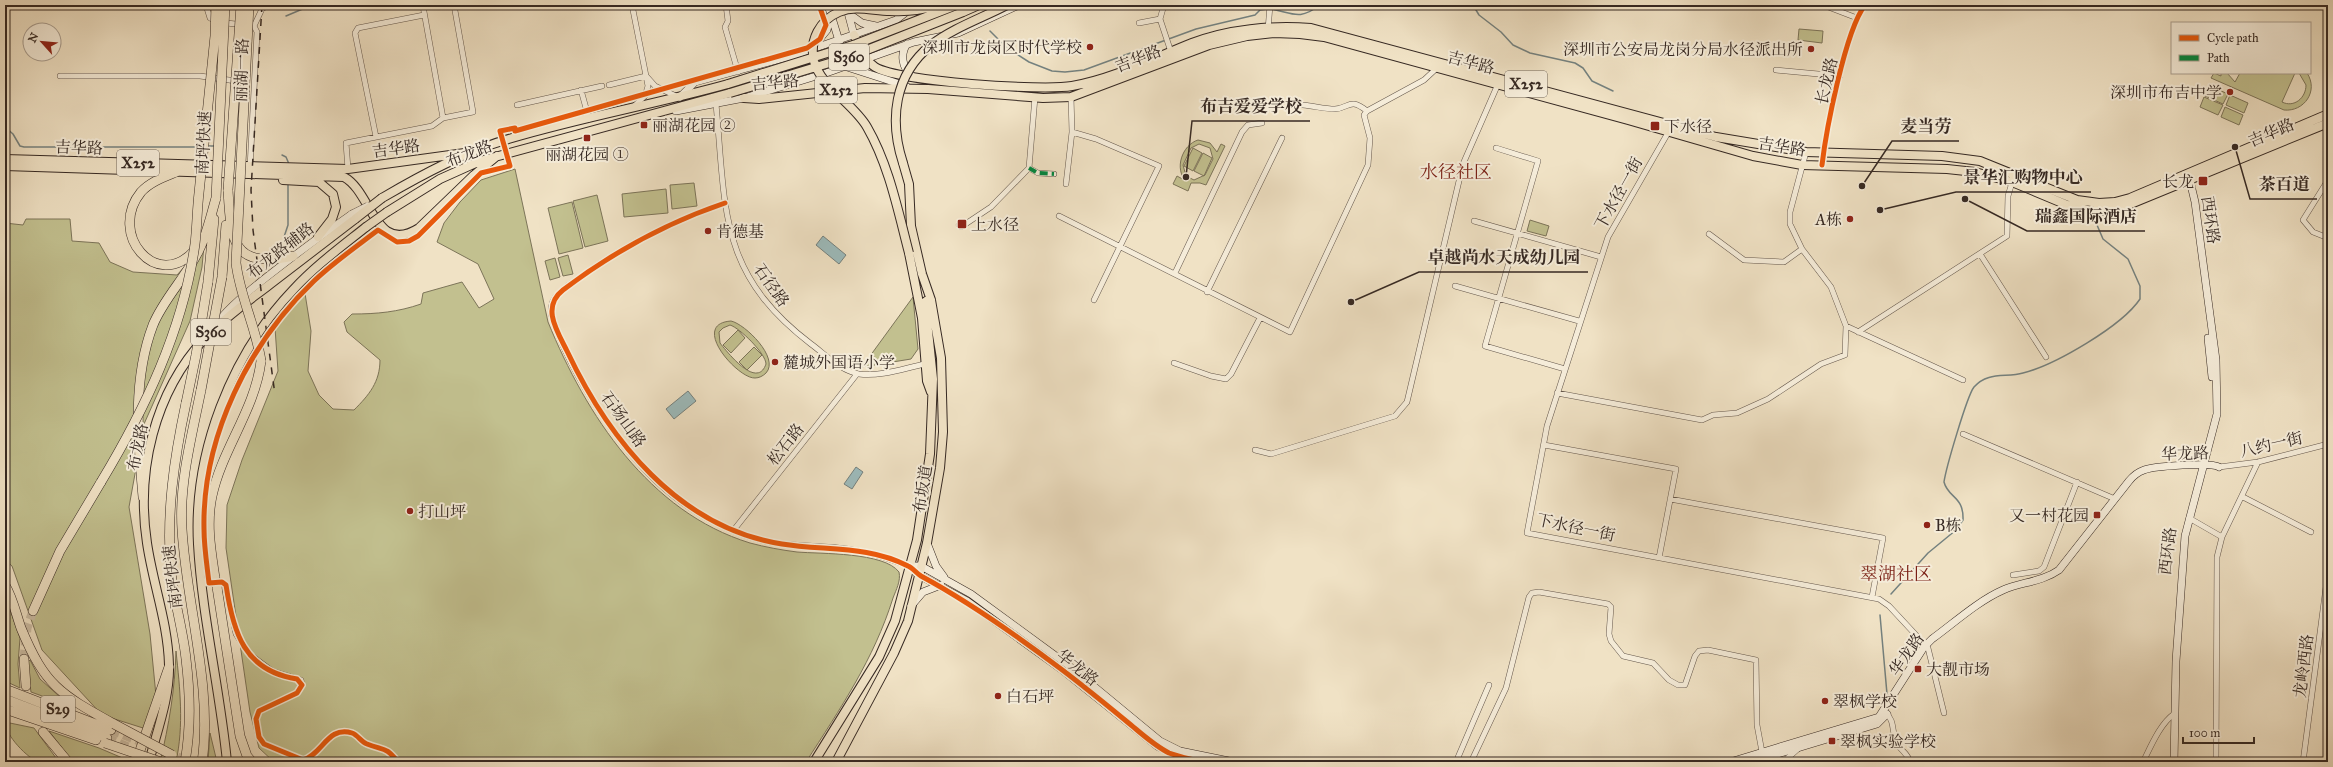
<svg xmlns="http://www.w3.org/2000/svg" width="2333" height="767" viewBox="0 0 2333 767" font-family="'IM FELL Great Primer','Noto Serif SC',serif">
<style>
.green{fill:#c2c08f;stroke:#7c7459;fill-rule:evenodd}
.water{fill:#9dbcbd;stroke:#74817f}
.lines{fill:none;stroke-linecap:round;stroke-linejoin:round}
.stream{stroke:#74817f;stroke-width:1.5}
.highway-tunnel{stroke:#cbbda5;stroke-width:9;stroke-dasharray:9 4.5;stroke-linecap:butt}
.street-casing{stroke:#64574c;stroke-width:6}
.secondary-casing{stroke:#362923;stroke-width:8}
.primary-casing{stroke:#362923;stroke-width:10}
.highway-casing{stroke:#362923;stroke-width:10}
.street{stroke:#f5ecd9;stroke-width:5}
.secondary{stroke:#f5ecd9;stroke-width:7}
.primary{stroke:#f0e2c5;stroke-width:8}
.highway{stroke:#f0e2c5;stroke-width:9}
.rail{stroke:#362923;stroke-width:1.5;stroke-dasharray:7 7;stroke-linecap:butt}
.secondary-bridge-casing{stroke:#362923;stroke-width:8;stroke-linecap:butt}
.primary-bridge-casing{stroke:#362923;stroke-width:10;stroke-linecap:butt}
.highway-bridge-casing{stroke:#362923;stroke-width:10;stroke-linecap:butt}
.secondary-bridge{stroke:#f5ecd9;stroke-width:7}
.primary-bridge{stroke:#f0e2c5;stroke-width:8}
.highway-bridge{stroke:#f0e2c5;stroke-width:9}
.quiet{stroke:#00873e;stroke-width:4;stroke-dasharray:8 4;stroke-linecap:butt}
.cycleway-casing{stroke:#f5ecd9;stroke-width:8}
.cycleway{stroke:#e8590c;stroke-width:5}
.poi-dot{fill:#8f2418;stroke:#f5ecd9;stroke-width:1.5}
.labels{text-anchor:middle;stroke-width:4;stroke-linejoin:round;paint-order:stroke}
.shield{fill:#f5ecd9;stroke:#6f645a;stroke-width:1}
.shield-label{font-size:15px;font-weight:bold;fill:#362923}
.poi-label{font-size:16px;fill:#362923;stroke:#f5ecd9;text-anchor:start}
.street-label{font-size:16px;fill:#362923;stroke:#f5ecd9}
.quarter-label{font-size:18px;fill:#7a1f14;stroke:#f5ecd9}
.leader{fill:none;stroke:#362923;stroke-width:1.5}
.callout-dot{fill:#362923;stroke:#f5ecd9;stroke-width:1.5}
.callout-label{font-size:17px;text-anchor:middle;font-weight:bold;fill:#362923;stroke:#f5ecd9;stroke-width:4;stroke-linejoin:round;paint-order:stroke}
</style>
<rect width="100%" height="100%" fill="#f0e2c5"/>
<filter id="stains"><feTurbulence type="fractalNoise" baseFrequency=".005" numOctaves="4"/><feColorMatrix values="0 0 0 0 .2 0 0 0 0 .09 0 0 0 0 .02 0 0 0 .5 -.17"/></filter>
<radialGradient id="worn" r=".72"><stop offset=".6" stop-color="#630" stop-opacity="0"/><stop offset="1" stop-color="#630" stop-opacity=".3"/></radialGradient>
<path class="green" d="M1799 29 1823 31 1822 43 1798 40Z
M2214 73 2221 76V73H2227L2235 82 2240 73H2295L2282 102C2294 108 2306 98 2306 85L2299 73H2307C2319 91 2304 112 2284 110L2211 78Z
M2210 86 2228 94 2223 104 2205 96Z
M2230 95 2248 103 2244 113 2226 105Z
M2204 97 2223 105 2218 115 2200 107Z
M2225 107 2243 115 2239 125 2221 117Z
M1198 140 1210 143 1217 152 1221 144 1225 146 1206 185 1200 183H1191L1188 191 1173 184 1177 176 1186 181C1174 169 1182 145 1198 140ZM1199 144 1210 148 1213 159 1205 175 1194 180 1186 176 1183 165 1191 148Z
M1193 148 1202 153 1193 171 1184 166Z
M1203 153 1212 158 1204 176 1194 171Z
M515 169 548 322C586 415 649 512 750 543 765 547 781 550 797 552 821 554 884 552 899 572 901 581 896 590 893 598 874 659 840 709 806 762H274L259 748 250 712 226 548 227 505 242 460 278 371 274 313 303 281 311 331 308 371 319 395 333 409 354 410C369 395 380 382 380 360L347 332 344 322 352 314C377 314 398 312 421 304L423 293 462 282 479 308 494 299 478 264 437 242 444 223 460 202 481 180Z
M694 183 697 206 672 209 670 185Z
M666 189 668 213 624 217 622 194Z
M597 195 608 241 585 247 573 201Z
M572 202 583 248 559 254 548 208Z
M26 219H70L72 241 99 243 110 262 133 272 177 275 204 245 202 267 190 321 144 424 129 507 150 634 157 706 143 728 102 715 42 650 12 566 5 560V223L23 225Z
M1530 220 1549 226 1546 236 1527 231Z
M568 255 573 274 563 276 558 258Z
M555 258 560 277 550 280 545 261Z
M913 297 918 349 911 359 862 367Z
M731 321C745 324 780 358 766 373 763 376 759 378 755 378 738 379 689 324 731 321ZM730 325C740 328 766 354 766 364 757 390 728 353 720 343L719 332 723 328Z
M738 330 745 338 731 353 723 345Z
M754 347 762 355 747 370 739 362Z
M10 610 20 638 18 664 20 688 5 681V627Z
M176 651C180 689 184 725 176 762H160C169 725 175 689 176 651Z
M30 660 40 679 70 706 31 692 27 663Z
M5 722 34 728 59 762C53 762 45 764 39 762 28 759 5 735 5 722Z
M49 731 99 748 132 762H73Z
M210 733 217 762H208Z"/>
<path class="water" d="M823 236 846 255 839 264 816 245Z
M688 391 696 401 674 419 666 409Z
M856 467 863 472 852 489 844 484Z"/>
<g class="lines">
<path class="stream" d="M1473 5 1479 15 1501 32 1513 45 1530 53 1575 63 1583 68 1592 81 1613 91
M1271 9C1293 13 1299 21 1320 5
M286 16 312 5
M990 31 1007 48 1029 62 1052 71 1065 72 1084 70 1196 29 1255 15 1260 10 1267 9
M5 127 13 134 20 146 24 147H199
M207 146H215
M282 155 286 157 289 164
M284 237 288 225V183
M1891 594 1928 553 1956 530 1963 520C1964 496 1948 498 1944 482 1946 468 1967 396 1974 387 1988 371 2006 378 2023 373 2055 365 2122 326 2140 299V286L2128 259 2103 239 2097 225
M1880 615 1887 694"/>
<path class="highway-tunnel" d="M24 659 27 628 33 611
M111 730 139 741
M107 738 128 747
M165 752 190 762"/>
<defs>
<path id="street" d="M206 5 210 18 217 22 254 26 257 32 250 168
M632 5 648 86 645 96 633 107
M726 5 728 21 725 27 738 72
M1164 5 1160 19 1171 52
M1823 5 1857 18
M423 6 443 118
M1139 23 1160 19
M254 26 262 9 268 5
M1268 30 1270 5
M1776 70 1840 76
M60 76H200L236 81
M647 77 655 86 678 97
M609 85 646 76
M581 90 589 119
M716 104C726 210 718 273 811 344 826 355 841 371 859 374 880 377 905 368 925 364
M517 105 602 86
M1303 105C1314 106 1325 109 1335 109 1350 108 1349 97 1367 111
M1669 131 1608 237 1547 426 1527 533 1879 599 1889 606 1928 648 1944 713
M1072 132 1096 139 1159 166 1094 300
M376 137 355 33 358 28 424 15
M1496 148 1538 161 1485 346 1565 369
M1822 165C1826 131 1845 31 1865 5
M1029 168 1038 173 1054 174
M348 169 346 143 432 126 443 118 473 112 454 5
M2328 180 2303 220 2313 232 2328 238
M1066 184 1072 132 1071 97
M725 203C674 220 626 244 582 276 573 282 560 289 554 299 551 304 551 308 551 314 570 374 625 459 675 497 701 517 732 533 764 541 792 547 820 545 848 549 870 552 889 559 909 566
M1059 216 1290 332 1368 165 1370 138 1364 115 1367 111 1424 80 1438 67
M1474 221 1601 257
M959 225 961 227 991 207 1029 168 1035 97
M1709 234 1744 260 1784 262 1802 249
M1980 254 2046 357
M1175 273 1242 132 1248 125 1262 123
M1455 286 1579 321
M1207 292 1282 138
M1846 326 1963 380
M1858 332 2007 236 2008 196 2013 179
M1174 363 1211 376 1226 379 1231 374 1260 318
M1557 393 1702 420 1713 415 1737 413 1768 399 1821 364 1845 355 1846 326 1831 287 1802 249 1790 224V212L1806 152
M1963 434 2115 499
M1544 445 1676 469 1659 558
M1255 450 1271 454 1395 416 1407 402 1463 164 1498 84
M2219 467 2258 462 2328 444
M2243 497 2311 532
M1670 499 1883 538 1872 597
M2189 518 2222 537
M733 531 857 374
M2013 575 2039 571 2044 567 2077 482
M202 584 222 582 225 584 236 634 248 653 272 671 301 680 302 685 297 693 264 709
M1885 712C1896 721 1891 733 1897 744 1902 752 1907 752 1910 762
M1456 762 1489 685
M1471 762 1506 688 1529 597 1532 593 1539 592 1608 604 1611 607 1609 634 1611 641 1623 656 1653 663 1669 680 1678 685H1685L1695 656 1699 651 1708 650 1756 660 1757 725 1762 752
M1783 762 1799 748
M2143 762C2151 746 2160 724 2174 714
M2216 762 2217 557 2222 537 2258 462
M2303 762 2328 572"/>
<path id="secondary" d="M828 5 847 67 906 86
M846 5 854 35
M848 13 862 23 876 26
M907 44C900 54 902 67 911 75
M813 47 827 30 830 17
M680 97 695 82 795 55 896 20 915 5
M676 111 744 98 826 73 914 42 958 33 1019 5
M216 324C231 305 249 291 268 276 296 254 323 234 352 214
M2208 338 2212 377
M927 543 936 566 944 577
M909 566H921L971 594 1068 665 1160 741 1180 751 1234 762
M909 566 919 575 967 601 1061 669 1157 746 1179 756 1202 762
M911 606 923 592 941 585
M1730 762 1879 717 1924 647 1932 639C1954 623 1978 601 2003 590 2021 582 2042 582 2059 570L2129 481C2133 476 2138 472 2144 470 2154 466 2212 462 2219 467
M1751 762 1877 724 1887 714
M2174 762 2176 661 2185 536 2217 414 2216 360 2195 202 2190 181 2186 176"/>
<path id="primary" d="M963 12 979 5
M854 35C860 46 864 60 875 67 899 82 1043 91 1072 86 1113 79 1154 58 1192 43 1228 29 1272 25 1311 28L1716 137 1806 152 1942 156 1980 161 2077 200 2099 203 2115 202 2130 198 2328 114
M744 98 759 99 865 88 928 89 1043 98 1071 97 1209 45 1247 36 1274 33 1300 34 1324 37 1628 120 1753 156 1802 165 1947 169 1975 172 2012 182 2067 205 2087 210 2104 211 2128 205 2328 123
M5 159 348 169 472 152
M5 166 344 177C372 192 375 256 419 228L474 175 497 156
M283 180 319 182 333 194 336 207 332 219 318 237
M382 198C423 174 466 151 512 138 583 117 656 104 728 84
M387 212 440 179 480 161 730 93
M909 253 922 318 927 381 931 392
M149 762C157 731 170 697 169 665 168 623 153 584 147 543 136 471 154 393 205 338 224 318 247 302 269 285 298 263 326 241 355 219
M227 762C220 689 202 617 198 544 193 453 231 355 293 290 315 266 341 247 366 227
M814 762 879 657 895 621 917 540 930 454 933 379 925 302 929 299 931 300
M836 762 894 653 908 621 927 543 940 468 943 432 941 358 931 300 922 274 911 226 909 184 903 163"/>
<path id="highway" d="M176 172C164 177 150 182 141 192 107 234 157 292 194 251
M228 190C231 241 232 269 293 256
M222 277 226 225
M208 282 214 219
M201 390C192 435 179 483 182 529 186 603 213 688 202 762
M143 497C138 440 132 380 153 325 164 298 187 276 199 250 207 234 211 215 216 198
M215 578C211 551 206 524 212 496 222 449 255 410 261 361
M5 585C13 598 16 614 21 628 45 686 60 694 114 724
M217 587 240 736 247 756 252 762
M33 611 60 551 101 482
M24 659 26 686
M5 689 111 730
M5 699 107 738
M5 709 96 740
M43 732 68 762
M136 762 169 667
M185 762C191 729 190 692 186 659 183 630 174 601 171 572 166 514 174 459 186 403"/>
</defs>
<use href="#street" class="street-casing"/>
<use href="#secondary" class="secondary-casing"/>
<use href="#primary" class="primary-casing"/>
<use href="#highway" class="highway-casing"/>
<use href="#street" class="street"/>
<use href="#secondary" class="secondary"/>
<use href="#primary" class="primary"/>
<use href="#highway" class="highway"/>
<path class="rail" d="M262 5 251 190 253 230 275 395"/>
<defs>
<path id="secondary-bridge" d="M352 214 368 206"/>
<path id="primary-bridge" d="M728 84 856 44 957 5
M730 93 849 57 963 12
M903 163C889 120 894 75 931 45 953 28 982 18 1007 5
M355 219 382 198
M366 227 387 212
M909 253C898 211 889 165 867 127 854 104 820 86 814 61 809 40 820 20 839 12 856 5 873 11 890 11 906 12 923 10 938 5"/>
<path id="highway-bridge" d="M249 5 236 263C240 297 256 327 261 361
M228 190 241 5
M216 198 225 5
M201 390 222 277
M186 403 196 355 208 282
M101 482C145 409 183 330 195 244 197 228 197 210 199 193 204 141 210 89 215 36L216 5
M215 578 217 587
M114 724 172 755
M105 743 161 762"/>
</defs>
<use href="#secondary-bridge" class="secondary-bridge-casing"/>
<use href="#primary-bridge" class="primary-bridge-casing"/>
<use href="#highway-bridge" class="highway-bridge-casing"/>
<use href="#secondary-bridge" class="secondary-bridge"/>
<use href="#primary-bridge" class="primary-bridge"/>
<use href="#highway-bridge" class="highway-bridge"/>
<path class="quiet" d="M1029 168 1038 173 1054 174"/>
<defs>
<path id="cycleway" d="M1822 165C1826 131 1845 31 1865 5
M725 203C666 223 613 252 563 290 541 307 557 331 567 351 609 440 679 528 782 544 824 551 868 545 908 566 913 568 916 573 921 576 971 603 1016 635 1061 669 1085 687 1108 706 1131 725 1143 735 1155 746 1169 753 1180 757 1191 759 1202 762
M398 762C385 746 385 751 367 744 361 742 358 735 352 733 328 725 322 755 303 760L264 744 259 737 256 719 259 711 297 693 302 685 297 679C244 671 233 632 226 585L222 582 209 583C207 565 204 547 204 529 202 437 249 343 314 281 334 262 357 246 378 230L397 242 409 241 418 236 481 173 510 166 500 131 515 128V131L807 48 820 39 826 25 819 5"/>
</defs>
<use href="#cycleway" class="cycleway-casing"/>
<use href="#cycleway" class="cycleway"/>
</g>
<g class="poi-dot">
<circle cx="1090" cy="47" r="4"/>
<circle cx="1811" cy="49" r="4"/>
<circle cx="2230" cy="92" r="4"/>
<rect x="640" y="121" width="8" height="8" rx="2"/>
<rect x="1650" y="121" width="10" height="10" rx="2"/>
<rect x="583" y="134" width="8" height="8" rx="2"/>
<rect x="2198" y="176" width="10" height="10" rx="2"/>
<circle cx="1850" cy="219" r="4"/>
<rect x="957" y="219" width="10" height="10" rx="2"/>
<circle cx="708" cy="231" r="4"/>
<circle cx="775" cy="362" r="4"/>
<circle cx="410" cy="511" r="4"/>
<rect x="2093" y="511" width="8" height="8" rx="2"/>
<circle cx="1927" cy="525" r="4"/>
<rect x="1914" y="665" width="8" height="8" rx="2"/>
<circle cx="998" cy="696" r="4"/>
<circle cx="1825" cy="701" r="4"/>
<rect x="1828" y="737" width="8" height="8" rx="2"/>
</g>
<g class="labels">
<g class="shield">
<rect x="829" y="44" width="40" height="26" rx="3"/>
<rect x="1505" y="71" width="42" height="26" rx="3"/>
<rect x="815" y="77" width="42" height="26" rx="3"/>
<rect x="117" y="150" width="42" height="26" rx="3"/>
<rect x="191" y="319" width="40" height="26" rx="3"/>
<rect x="41" y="696" width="34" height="26" rx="3"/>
</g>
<g class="shield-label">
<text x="849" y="62">S360</text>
<text x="1526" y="89">X252</text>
<text x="836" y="95">X252</text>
<text x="138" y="168">X252</text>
<text x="211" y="337">S360</text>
<text x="58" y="714">S29</text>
</g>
<g class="poi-label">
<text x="1082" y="53" text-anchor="end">深圳市龙岗区时代学校</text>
<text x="1803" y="55" text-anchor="end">深圳市公安局龙岗分局水径派出所</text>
<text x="2222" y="98" text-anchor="end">深圳市布吉中学</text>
<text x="652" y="131">丽湖花园 ②</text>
<text x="1664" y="132">下水径</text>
<text x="587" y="160" text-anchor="middle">丽湖花园 ①</text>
<text x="2194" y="187" text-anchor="end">长龙</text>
<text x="1842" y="225" text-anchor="end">A栋</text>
<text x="971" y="230">上水径</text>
<text x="716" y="237">肯德基</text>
<text x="783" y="368">麓城外国语小学</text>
<text x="418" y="517">打山坪</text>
<text x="2089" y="521" text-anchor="end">又一村花园</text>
<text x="1935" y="531">B栋</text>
<text x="1926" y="675">大靓市场</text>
<text x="1006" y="702">白石坪</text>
<text x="1833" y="707">翠枫学校</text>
<text x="1840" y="747">翠枫实验学校</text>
</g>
<g class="street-label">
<text transform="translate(1138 58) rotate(-21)" y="6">吉华路</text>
<text transform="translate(1471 62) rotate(15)" y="6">吉华路</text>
<text transform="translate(241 70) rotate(-88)" y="6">丽湖一路</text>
<text transform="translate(1826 81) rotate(-77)" y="6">长龙路</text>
<text transform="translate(775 82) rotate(-5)" y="6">吉华路</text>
<text transform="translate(2271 132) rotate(-23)" y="6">吉华路</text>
<text transform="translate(203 143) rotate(-87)" y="6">南坪快速</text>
<text transform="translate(1782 146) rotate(9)" y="6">吉华路</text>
<text transform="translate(79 147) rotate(2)" y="6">吉华路</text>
<text transform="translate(396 148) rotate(-8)" y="6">吉华路</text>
<text transform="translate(469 153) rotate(-21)" y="6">布龙路</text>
<text transform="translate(1618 193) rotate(-61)" y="6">下水径一街</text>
<text transform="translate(2211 220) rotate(82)" y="6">西环路</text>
<text transform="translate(280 250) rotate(-38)" y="6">布龙路辅路</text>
<text transform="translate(772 285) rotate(55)" y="6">石径路</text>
<text transform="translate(624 419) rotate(54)" y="6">石场山路</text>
<text transform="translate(785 444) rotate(-52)" y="6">松石路</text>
<text transform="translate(2271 444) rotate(-13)" y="6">八约一街</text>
<text transform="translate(137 447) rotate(-79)" y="6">布龙路</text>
<text transform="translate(2185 453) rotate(-2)" y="6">华龙路</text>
<text transform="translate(922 489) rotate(-81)" y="6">布坂道</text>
<text transform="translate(1576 527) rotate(12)" y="6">下水径一街</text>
<text transform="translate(2167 551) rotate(-83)" y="6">西环路</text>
<text transform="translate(172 577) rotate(-97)" y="6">南坪快速</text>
<text transform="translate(1906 654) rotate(-55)" y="6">华龙路</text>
<text transform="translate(2303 666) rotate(-83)" y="6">龙岭西路</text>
<text transform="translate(1078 667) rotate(38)" y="6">华龙路</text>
</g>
<g class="quarter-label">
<text x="1456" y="178">水径社区</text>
<text x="1896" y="580">翠湖社区</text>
</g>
</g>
<path class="leader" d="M1186 177L1192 121H1310M1862 186L1892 141H1959M1880 210L1956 192H2091M2235 147L2250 199H2317M1965 199L2027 231H2145M1351 302L1419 272H1588"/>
<g class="callout-dot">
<circle cx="1186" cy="177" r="4"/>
<circle cx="1862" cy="186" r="4"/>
<circle cx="1880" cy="210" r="4"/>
<circle cx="2235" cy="147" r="4"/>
<circle cx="1965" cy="199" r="4"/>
<circle cx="1351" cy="302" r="4"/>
</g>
<g class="callout-label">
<text x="1251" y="112">布吉爱爱学校</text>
<text x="1926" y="132">麦当劳</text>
<text x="2023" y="183">景华汇购物中心</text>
<text x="2284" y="190">茶百道</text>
<text x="2086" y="222">瑞鑫国际酒店</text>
<text x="1504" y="263">卓越尚水天成幼儿园</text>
</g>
<rect width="2333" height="767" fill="none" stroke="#f0e2c5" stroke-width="20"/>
<rect x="6" y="6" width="2321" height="755" fill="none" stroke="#362923" stroke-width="2"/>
<rect x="10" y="10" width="2313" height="747" fill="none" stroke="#362923"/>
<rect x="2171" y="22" width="140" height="52" fill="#f5ecd9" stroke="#a99e90"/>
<rect x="2179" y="35" width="20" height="6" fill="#e8590c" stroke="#a99e90"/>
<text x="2207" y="42" font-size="12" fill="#362923">Cycle path</text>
<rect x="2179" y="55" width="20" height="6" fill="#00873e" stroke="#a99e90"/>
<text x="2207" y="62" font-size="12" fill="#362923">Path</text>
<g transform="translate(42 42) rotate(297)"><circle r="19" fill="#f5ecd9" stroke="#a99e90"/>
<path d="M0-3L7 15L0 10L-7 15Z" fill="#8f2418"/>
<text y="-6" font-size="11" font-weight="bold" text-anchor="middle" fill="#362923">N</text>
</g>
<path d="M2183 737v6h71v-6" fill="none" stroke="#362923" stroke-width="2"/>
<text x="2189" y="737" font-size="12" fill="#362923" stroke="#f5ecd9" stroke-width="3" paint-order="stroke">100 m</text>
<rect width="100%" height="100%" filter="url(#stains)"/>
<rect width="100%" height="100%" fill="url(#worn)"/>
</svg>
